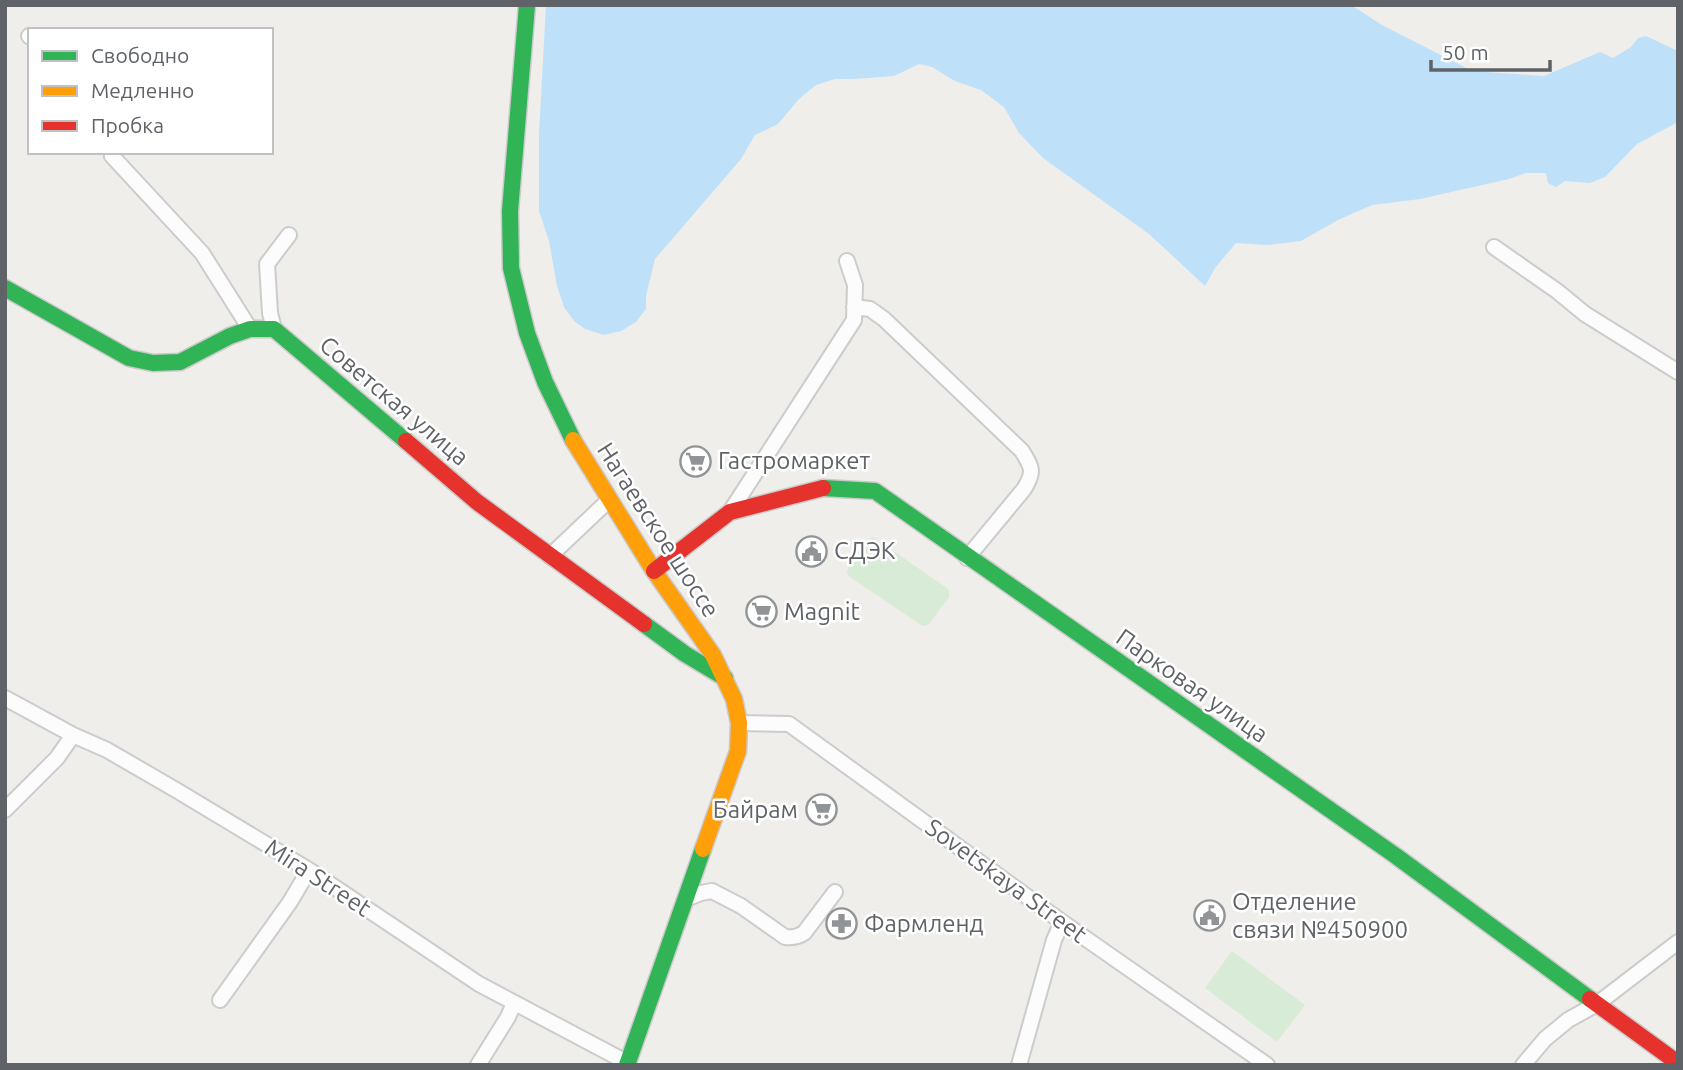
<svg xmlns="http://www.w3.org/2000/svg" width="1683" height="1070" viewBox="0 0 1683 1070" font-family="Ubuntu,sans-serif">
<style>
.green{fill:#d8ebd6}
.water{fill:#bfe0f9}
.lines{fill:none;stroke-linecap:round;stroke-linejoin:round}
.street-casing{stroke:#cbcccc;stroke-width:18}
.fast-casing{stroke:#cacacb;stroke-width:19}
.slow-casing{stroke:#cacacb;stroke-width:19}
.jam-casing{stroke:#cacacb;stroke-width:19}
.street{stroke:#fdfcfc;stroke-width:14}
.fast{stroke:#30b455;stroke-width:16}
.slow{stroke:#ff9f0a;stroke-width:16}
.jam{stroke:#e5322d;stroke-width:16}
.labels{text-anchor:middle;stroke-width:5;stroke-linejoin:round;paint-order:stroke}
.street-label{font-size:24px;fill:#5f6368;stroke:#fff}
.poi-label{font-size:24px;fill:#5f6368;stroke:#fff;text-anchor:start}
</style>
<rect width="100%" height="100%" fill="#efeeea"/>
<path class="green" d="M873 537 947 588 949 591V597L929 624 924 626 921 625 850 577 847 573 848 568 866 541Z
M1232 951 1305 1005 1277 1042 1205 988Z"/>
<path class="water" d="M546 5H1351L1382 25 1472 71 1544 76 1600 52 1613 58 1631 47 1638 38 1646 36 1678 51V122L1637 144 1605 177 1590 183 1565 181 1556 187 1548 183 1546 173H1526L1509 179 1420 199 1372 205 1338 220 1301 241 1267 245 1236 243 1215 268 1205 286 1149 234 1043 158 1019 133 1004 107 981 90 955 81 932 67 919 64 894 76 854 79H835L816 85 799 99 778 124 755 135 741 159 655 259 646 296V309L636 322 621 331 604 335 585 329 574 321 564 307 557 286 549 241 539 211V134Z"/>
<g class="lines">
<defs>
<path id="street" d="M29 36 30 37
M114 152 112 156 202 253 250 329
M1494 247 1557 291 1585 314 1678 372
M854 307 870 309 884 319 1022 451C1032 467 1035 472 1024 489L967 558
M274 329 270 313 267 264 289 235
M730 512 854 320 855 285 847 261
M550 556 609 500
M5 698 73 735 107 750 176 790 309 870 479 984 628 1063
M739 723 789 724 1062 922 1267 1065
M5 810 57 758 73 735
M686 899 701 893 712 891 741 906 785 937C793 938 798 937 804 933L835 892
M220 1000 290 902 309 870
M478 1065 508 1017 514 1003
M1019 1065 1054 940 1062 922
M1523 1065 1545 1039 1568 1020 1597 1004 1678 942"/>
<path id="fast" d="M527 5 510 211 511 268 527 333 545 382 573 440
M5 288 129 358 153 363 180 362 230 336 250 329H274L406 441
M823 488 875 491 1396 856 1590 999
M644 624 685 654 725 678
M627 1065 703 849"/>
<path id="slow" d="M573 440 654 571 713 655 734 699 739 723 738 751 703 849"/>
<path id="jam" d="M406 441 477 502 644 624
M654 571 730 512 823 488
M1590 999 1678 1063"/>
</defs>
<use href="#street" class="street-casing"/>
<use href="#fast" class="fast-casing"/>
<use href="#slow" class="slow-casing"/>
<use href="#jam" class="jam-casing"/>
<use href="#street" class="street"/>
<use href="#fast" class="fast"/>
<use href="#slow" class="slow"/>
<use href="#jam" class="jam"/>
</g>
<defs>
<symbol id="supermarket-ring" viewBox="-11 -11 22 22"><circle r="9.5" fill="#fff" stroke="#919496" stroke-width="1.5"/><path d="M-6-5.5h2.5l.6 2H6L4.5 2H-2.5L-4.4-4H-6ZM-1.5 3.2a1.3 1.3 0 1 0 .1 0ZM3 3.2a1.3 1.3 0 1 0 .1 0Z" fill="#919496"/></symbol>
<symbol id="civic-ring" viewBox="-11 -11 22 22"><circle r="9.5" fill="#fff" stroke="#919496" stroke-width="1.5"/><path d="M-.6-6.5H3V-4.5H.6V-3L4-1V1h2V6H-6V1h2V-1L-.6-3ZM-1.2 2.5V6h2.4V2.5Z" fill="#919496"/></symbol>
<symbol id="pharmacy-ring" viewBox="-11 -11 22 22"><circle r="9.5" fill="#fff" stroke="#919496" stroke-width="1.5"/><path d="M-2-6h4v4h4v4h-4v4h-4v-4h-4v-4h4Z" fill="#919496"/></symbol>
</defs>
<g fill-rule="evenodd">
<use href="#supermarket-ring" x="678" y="444" width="35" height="35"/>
<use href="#civic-ring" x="794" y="534" width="35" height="35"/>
<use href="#supermarket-ring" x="744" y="594" width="35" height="35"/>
<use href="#supermarket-ring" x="804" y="792" width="35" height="35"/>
<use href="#civic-ring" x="1192" y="898" width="35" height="35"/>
<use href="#pharmacy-ring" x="824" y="906" width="35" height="35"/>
</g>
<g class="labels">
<g class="street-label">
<text transform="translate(394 401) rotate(40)" y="8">Советская улица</text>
<text transform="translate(658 530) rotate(57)" y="8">Нагаевское шоссе</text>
<text transform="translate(1192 686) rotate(35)" y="8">Парковая улица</text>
<text transform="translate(318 878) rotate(33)" y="8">Mira Street</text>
<text transform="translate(1006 881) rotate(36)" y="8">Sovetskaya Street</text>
</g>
<g class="poi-label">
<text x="718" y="469">Гастромаркет</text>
<text x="834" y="559">СДЭК</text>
<text x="784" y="620">Magnit</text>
<text x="798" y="818" text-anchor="end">Байрам</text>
<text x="1232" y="910">Отделение<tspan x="1232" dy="28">связи №450900</tspan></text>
<text x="864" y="932">Фармленд</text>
</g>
</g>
<rect width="1683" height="1070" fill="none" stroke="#5f6368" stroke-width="14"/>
<rect x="28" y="28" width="245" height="126" fill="#ffffff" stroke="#bfc1c3" stroke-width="2"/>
<rect x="42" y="51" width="35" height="10" fill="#30b455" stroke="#bfc1c3" stroke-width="2"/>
<text x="91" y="63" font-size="21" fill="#5f6368">Свободно</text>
<rect x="42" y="86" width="35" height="10" fill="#ff9f0a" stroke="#bfc1c3" stroke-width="2"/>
<text x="91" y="98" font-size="21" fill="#5f6368">Медленно</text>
<rect x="42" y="121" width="35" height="10" fill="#e5322d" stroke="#bfc1c3" stroke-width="2"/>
<text x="91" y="133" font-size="21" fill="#5f6368">Пробка</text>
<path d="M1431 60v10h119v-10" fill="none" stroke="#5f6368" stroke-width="3.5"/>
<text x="1442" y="60" font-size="21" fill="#5f6368" stroke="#ffffff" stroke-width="5" paint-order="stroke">50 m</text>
</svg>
